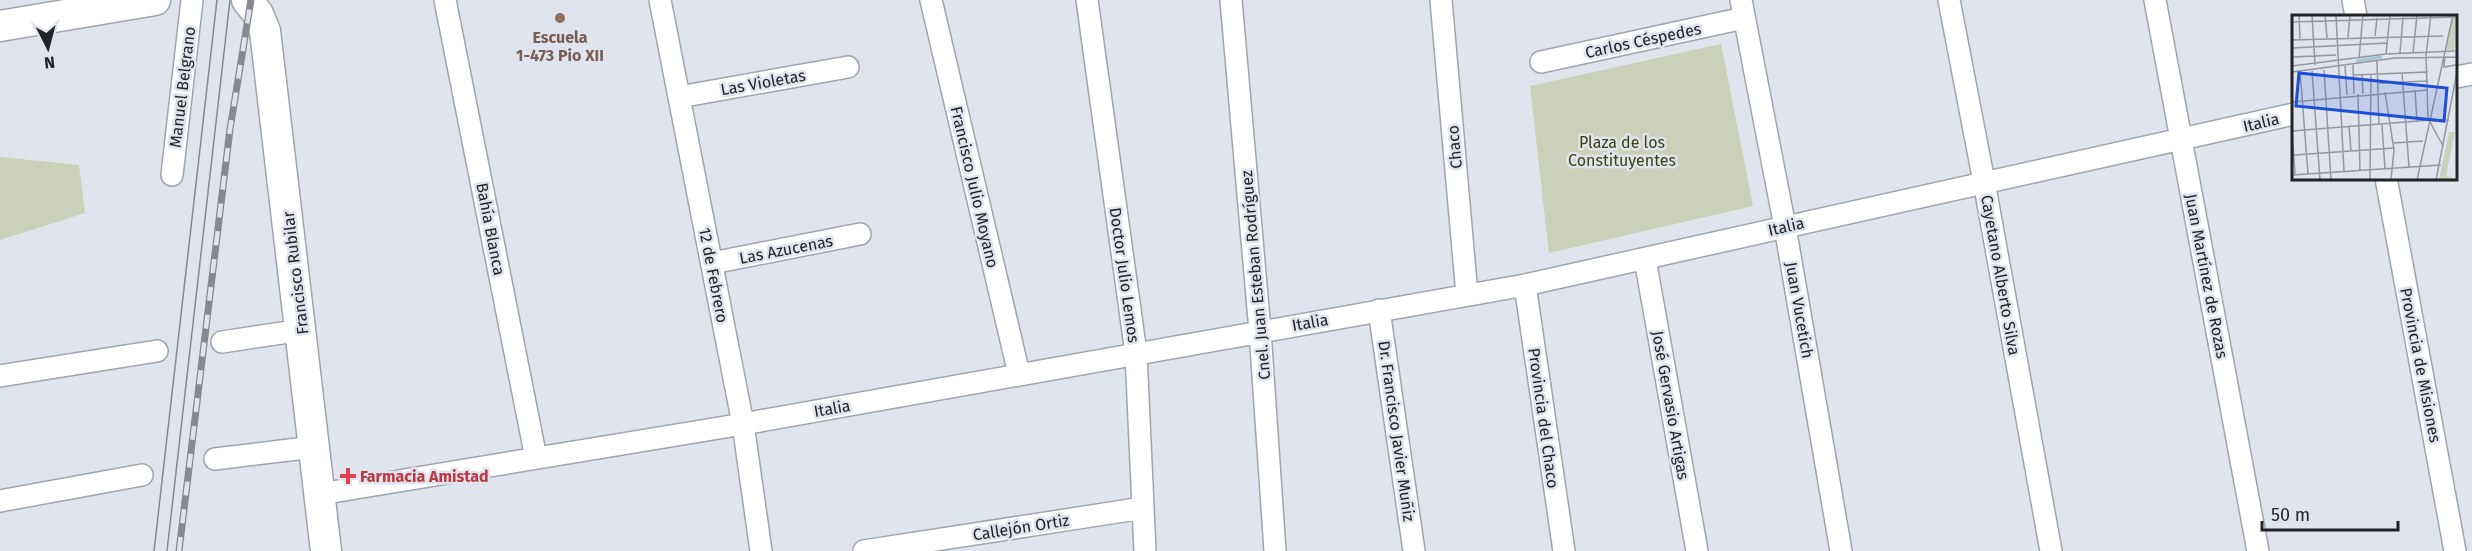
<svg xmlns="http://www.w3.org/2000/svg" width="2472" height="551" viewBox="0 0 2472 551" font-family="'Fira Sans',sans-serif">
<style>
.green{fill:#cbd0b9}
.lines{fill:none;stroke-linecap:round;stroke-linejoin:round}
.street-casing{stroke:#a0a5ad;stroke-width:24}
.secondary-casing{stroke:#a0a5ad;stroke-width:33}
.street{stroke:#fff;stroke-width:21}
.secondary{stroke:#fff;stroke-width:30}
.tram{stroke:#86898f;stroke-width:1.5}
.rail-casing{stroke:#86898f;stroke-width:7}
.rail{stroke:#dfe4ed;stroke-width:4.5;stroke-dasharray:14;stroke-linecap:butt}
.education-dot{fill:#8d6e63;stroke:#dfe4ed;stroke-width:2}
.health-dot{fill:#e0444e;stroke:#dfe4ed;stroke-width:2}
.labels{text-anchor:middle;stroke-width:5;stroke-linejoin:round;paint-order:stroke}
.education-label{font-size:16px;font-weight:bold;fill:#785e54;stroke:#dfe4ed}
.street-label{font-size:16px;fill:#222427;stroke:#dfe4ed}
.park-label{font-size:16px;fill:#3a400f;stroke:#dfe4ed}
.health-label{font-size:16px;font-weight:bold;fill:#be3a42;stroke:#dfe4ed;text-anchor:start}
.inset-river{fill:none;stroke:#a5c6d3;stroke-width:3}
.inset-road{fill:none;stroke:#93979e;stroke-width:1.5}
.view{fill:#1d4ed8;fill-opacity:0.15;stroke:#1d4ed8;stroke-width:3}
.inset-edge{fill:none;stroke:#222427;stroke-width:3}
</style>
<rect width="100%" height="100%" fill="#dfe4ed"/>
<path class="green" d="M1721 44 1753 206 1549 253 1530 86Z
M0 157 79 165 85 213 0 240Z"/>
<g class="lines">
<defs>
<path id="street" d="M445 0 536 458
M660 0 743 424 761 551
M931 0 1019 374
M1087 0 1136 353 1145 551
M1231 0 1260 331 1275 551
M1441 0 1467 295
M1741 0 1785 227 1841 551
M1949 0 1984 182 2051 551
M2155 0 2258 551
M2353 0 2356 16
M1541 62 1744 18
M2456 77 2472 74
M679 97 848 67
M172 175 192 0
M2386 178 2455 551
M1645 259 1697 551
M712 263 860 234
M1525 285 1564 551
M1379 310 1414 551
M222 342 302 330
M0 376 157 351
M215 459 314 447
M320 494 743 424 1525 285 2294 114
M0 501 142 475
M864 551 1143 508"/>
<path id="secondary" d="M247 0 258 14 265 31 326 551
M0 26 155 0"/>
</defs>
<use href="#street" class="street-casing"/>
<use href="#secondary" class="secondary-casing"/>
<use href="#street" class="street"/>
<use href="#secondary" class="secondary"/>
<path class="tram" d="M154 551 217 0
M167 551 230 0"/>
<defs>
<path id="rail" d="M179 551 230 129 251 0"/>
</defs>
<use href="#rail" class="rail-casing"/>
<use href="#rail" class="rail"/>
</g>
<circle class="education-dot" cx="560" cy="18" r="6"/>
<path class="health-dot" d="M345 467h6v6h6v6h-6v6h-6v-6h-6v-6h6z"/>
<g class="labels">
<g class="education-label">
<text x="560" y="43">Escuela<tspan x="560" dy="18">1-473 Pio XII</tspan></text>
</g>
<g class="street-label">
<text transform="translate(1643 40) rotate(-12)" y="6">Carlos Céspedes</text>
<text transform="translate(763 82) rotate(-10)" y="6">Las Violetas</text>
<text transform="translate(182 87) rotate(-83)" y="6">Manuel Belgrano</text>
<text transform="translate(2261 122) rotate(-13)" y="6">Italia</text>
<text transform="translate(1454 147) rotate(-95)" y="6">Chaco</text>
<text transform="translate(975 187) rotate(77)" y="6">Francisco Julio Moyano</text>
<text transform="translate(1786 226) rotate(-13)" y="6">Italia</text>
<text transform="translate(491 229) rotate(79)" y="6">Bahía Blanca</text>
<text transform="translate(786 249) rotate(-11)" y="6">Las Azucenas</text>
<text transform="translate(295 273) rotate(-97)" y="6">Francisco Rubilar</text>
<text transform="translate(714 275) rotate(79)" y="6">12 de Febrero</text>
<text transform="translate(1125 275) rotate(82)" y="6">Doctor Julio Lemos</text>
<text transform="translate(1255 275) rotate(-95)" y="6">Cnel. Juan Esteban Rodríguez</text>
<text transform="translate(2001 275) rotate(80)" y="6">Cayetano Alberto Silva</text>
<text transform="translate(2207 276) rotate(79)" y="6">Juan Martínez de Rozas</text>
<text transform="translate(1800 310) rotate(80)" y="6">Juan Vucetich</text>
<text transform="translate(1310 322) rotate(-10)" y="6">Italia</text>
<text transform="translate(2421 365) rotate(79)" y="6">Provincia de Misiones</text>
<text transform="translate(1671 405) rotate(80)" y="6">José Gervasio Artigas</text>
<text transform="translate(832 408) rotate(-10)" y="6">Italia</text>
<text transform="translate(1544 418) rotate(82)" y="6">Provincia del Chaco</text>
<text transform="translate(1397 431) rotate(82)" y="6">Dr. Francisco Javier Muñiz</text>
<text transform="translate(1021 527) rotate(-9)" y="6">Callejón Ortiz</text>
</g>
<g class="park-label">
<text x="1622" y="148">Plaza de los<tspan x="1622" dy="18">Constituyentes</tspan></text>
</g>
<g class="health-label">
<text x="360" y="482">Farmacia Amistad</text>
</g>
</g>
<g transform="translate(2292 15)">
<rect width="165" height="165" fill="#dfe4ed"/>
<path d="M160 3H164L162 35 153 34ZM157 117H163L154 160 165 165H147Z" fill="#cbd0b9"/>
<path class="inset-river" d="M64 46 90 42"/>
<path class="inset-road" d="M7 0 8 25M20 0 23 50M33 0 35 23M44 0 52 156M139 0 134 40 136 103 151 131M0 7 165 2M165 16V53M83 21 85 3M56 22 58 0M0 25 151 21M0 33 95 28M108 38 111 2M121 38 125 0M94 39 98 0M153 41 152 52 164 50M0 42 44 40M67 43 71 0M85 46 87 110M61 50 62 79M0 51 94 39 163 36M53 51 55 80M32 55 39 165M8 56 16 159M20 56 28 165M0 57 103 43 165 42M110 58 117 152M62 60 136 57M70 60 71 79M87 68 136 66M123 75 125 107M93 77 102 135 99 165M66 79 68 155M0 87 136 75M138 105H157M90 110 93 154M57 112 59 136M0 114 3 160M0 116 138 105M101 128 131 126M2 140 102 133M0 160 149 150M78 165 79 60M125 165 161 0M144 165 165 57"/>
<path class="view" d="M7 58 155 73 152 106 4 91Z"/>
<rect width="165" height="165" class="inset-edge"/>
</g>
<g transform="translate(48 48) rotate(174)" stroke="#dfe4ed" stroke-width="4.5" paint-order="stroke">
<path d="M0-4.5L10 22L0 15L-10 22Z" fill="#222427"/>
<text y="-9" font-size="16" font-weight="bold" text-anchor="middle" fill="#222427">N</text>
</g>
<path d="M2262 521v9h136v-9" fill="none" stroke="#222427" stroke-width="3"/>
<text x="2271" y="521" font-size="18" fill="#222427" stroke="#dfe4ed" stroke-width="4.5" paint-order="stroke">50 m</text>
</svg>
